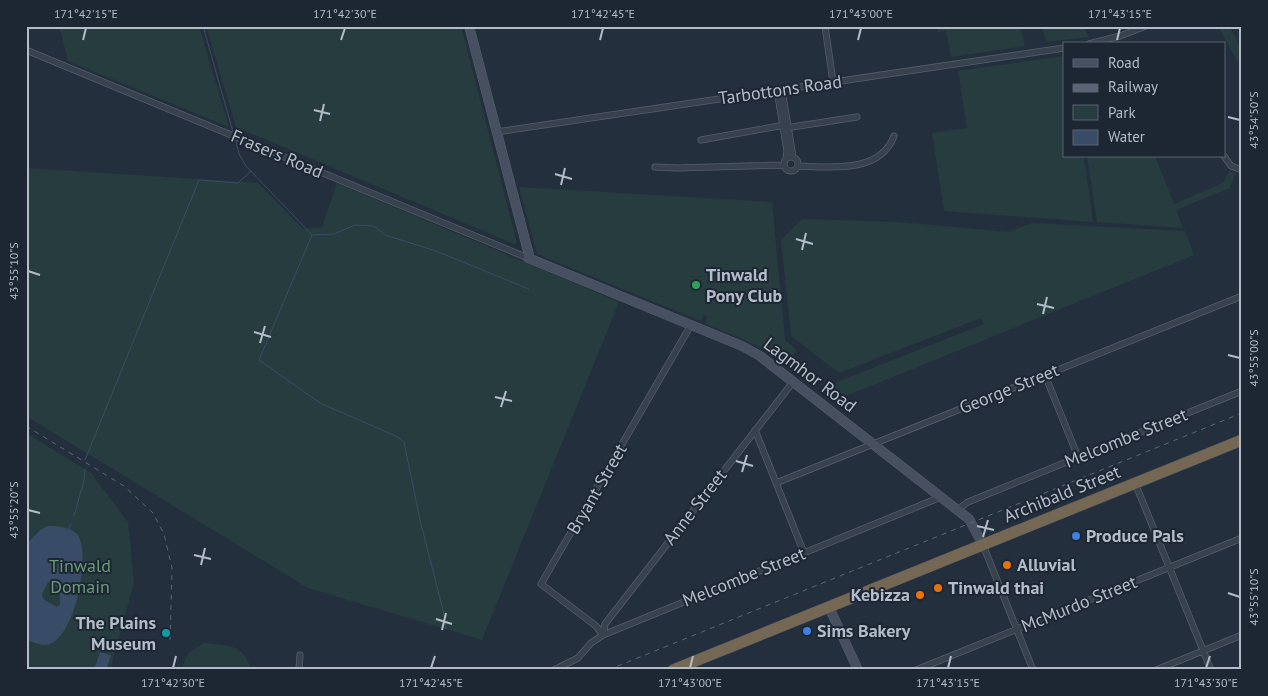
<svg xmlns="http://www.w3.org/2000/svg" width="1268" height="696" viewBox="0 0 1268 696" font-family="'PT Sans',sans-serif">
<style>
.green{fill:#263c3f}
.water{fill:#394c67;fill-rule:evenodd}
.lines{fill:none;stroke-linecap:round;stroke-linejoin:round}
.stream{stroke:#394c67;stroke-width:1}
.street-casing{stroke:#565f6c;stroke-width:7}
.secondary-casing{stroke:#565f6c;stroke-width:10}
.highway-casing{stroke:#434c59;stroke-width:12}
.street{stroke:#38414e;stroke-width:5.5}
.secondary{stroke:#465061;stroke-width:9}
.highway{stroke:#746855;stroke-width:11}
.rail{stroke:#5a6575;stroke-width:1;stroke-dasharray:5 5;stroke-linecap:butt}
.ticks{fill:none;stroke:#b4bcc9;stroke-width:2}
.leisure-dot{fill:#2e9e5b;stroke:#1d2633;stroke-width:2}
.shop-dot{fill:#3f7fe0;stroke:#1d2633;stroke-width:2}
.food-dot{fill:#e8710a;stroke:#1d2633;stroke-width:2}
.culture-dot{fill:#0f9aa8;stroke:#1d2633;stroke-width:2}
.labels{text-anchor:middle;stroke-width:4;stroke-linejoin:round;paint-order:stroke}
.street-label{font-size:18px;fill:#b4bcc9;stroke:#1d2633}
.poi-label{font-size:18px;font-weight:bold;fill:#b4bcc9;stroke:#1d2633;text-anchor:start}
.park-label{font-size:18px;fill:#6b9a76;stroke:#1d2633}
.neatline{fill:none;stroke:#b4bcc9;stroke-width:2}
.ticks-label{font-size:12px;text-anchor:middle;fill:#b4bcc9}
</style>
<rect width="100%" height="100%" fill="#242f3e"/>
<path class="green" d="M59 26H199L229 127 68 61Z
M206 26H461L517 243 514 244 236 127Z
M937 26H1020L1025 46 951 57 946 31 937 32Z
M1042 26H1084L1089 37 1046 42Z
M1218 26H1229L1242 50V64L1239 65Z
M1064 56V156H1084L1093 222 944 211 932 133 967 128 958 71Z
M1087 156H1155L1174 204 1223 183 1230 170 1235 174 1230 188 1176 210 1183 228 1097 222Z
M26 168 258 183 303 229 322 227 337 183 619 302 482 640 308 588 26 416Z
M519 187 772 202 785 340 797 350 786 365 756 345 706 324 707 316 704 315 701 321 537 254Z
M802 219 898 222 1009 232 1032 223 1185 231 1194 255 836 400 827 394 837 382 984 324 981 318 839 373 791 336 781 240Z
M26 433 91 473 128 522 134 583 110 670H26Z
M204 643C226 645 245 644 251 670H181L188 653Z"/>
<path class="water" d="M48 526C58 526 70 527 77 534 92 551 75 644 45 645 39 645 32 641 26 640V545L40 530ZM48 582 60 589V604L57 607 43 599 42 594Z
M100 652 111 655 106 670H94Z"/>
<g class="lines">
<path class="stream" d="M203 26 233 132
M236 142 239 154 246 166 312 235 259 360 320 403 398 437 404 442 420 520 444 614 446 629
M313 235 334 234 355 225 374 226 385 235 436 251 529 289
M85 460 199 180 238 183 251 171
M74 516 84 480 85 469
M69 529 71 524"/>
<defs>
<path id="street" d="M825 26 833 82
M1089 44 1120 36 1146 26
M26 50 528 258
M777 90 787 151 786 159
M782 90 793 157
M496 132 1064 48
M701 140 779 126 792 127 857 117
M1224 156 1231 166 1242 170
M784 164a7 7 0 1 1 14 0a7 7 0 1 1-14 0Z
M798 166C830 167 880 174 894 136
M655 167 677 168 784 165
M1045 375 1078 457
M755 430 804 553
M776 483 1242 296
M1135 483 1211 670
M957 510 968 502 1242 391
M983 545 1033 670
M603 635 596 626 541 584 691 325
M603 635 605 624 793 382
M299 670 300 655
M554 670 578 658 591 643 603 635 941 497
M916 670 1242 538
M1156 670 1242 635"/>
<path id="secondary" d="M469 26 529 255 528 258 742 346 760 356 969 519 983 545
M829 607 858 670"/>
<path id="highway" d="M673 670 1242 440"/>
</defs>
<use href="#street" class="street-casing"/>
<use href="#secondary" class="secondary-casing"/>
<use href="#highway" class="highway-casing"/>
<use href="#street" class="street"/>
<use href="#secondary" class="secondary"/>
<use href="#highway" class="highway"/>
<path class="rail" d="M26 426 124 486 153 513 164 534 172 568 170 643
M608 670 1242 413"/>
</g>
<path class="ticks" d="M83 40 86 28M341 40 345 28M600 40 603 28M858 40 861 28M1117 40 1120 28M314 110 330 114M1228 117 1240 120M320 121 324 104M555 174 572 179M561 185 565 168M796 239 813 244M802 250 806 233M28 271 40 275M1037 304 1054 308M1043 314 1047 297M254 332 271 337M260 343 265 326M1228 355 1240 358M495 397 512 401M501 407 506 391M736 461 753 466M742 472 747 455M28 510 40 513M977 526 994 530M983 537 988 520M194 555 211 559M201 565 205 548M1228 593 1240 597M436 619 452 624M442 630 446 613M173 668 176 656M431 668 435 656M690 668 693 656M948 668 951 656M1206 668 1210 656"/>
<circle class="leisure-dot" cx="696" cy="285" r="5"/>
<g class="shop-dot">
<circle cx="1076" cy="536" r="5"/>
<circle cx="807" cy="631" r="5"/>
</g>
<g class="food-dot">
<circle cx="1007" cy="565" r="5"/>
<circle cx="938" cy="588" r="5"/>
<circle cx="920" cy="595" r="5"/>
</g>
<circle class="culture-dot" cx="166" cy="633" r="5"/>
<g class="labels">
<g class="street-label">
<text transform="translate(780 90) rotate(-8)" y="6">Tarbottons Road</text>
<text transform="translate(277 154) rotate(23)" y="6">Frasers Road</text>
<text transform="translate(810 375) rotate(37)" y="6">Lagmhor Road</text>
<text transform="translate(1009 389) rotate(-22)" y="6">George Street</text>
<text transform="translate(1126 438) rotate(-22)" y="6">Melcombe Street</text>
<text transform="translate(597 489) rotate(-60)" y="6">Bryant Street</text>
<text transform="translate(1062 494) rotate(-22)" y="6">Archibald Street</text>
<text transform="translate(695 507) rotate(-52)" y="6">Anne Street</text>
<text transform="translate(744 577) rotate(-22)" y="6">Melcombe Street</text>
<text transform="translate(1079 604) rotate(-22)" y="6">McMurdo Street</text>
</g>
<g class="poi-label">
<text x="706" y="281">Tinwald<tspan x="706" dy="21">Pony Club</tspan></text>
<text x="1086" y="542">Produce Pals</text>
<text x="1017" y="571">Alluvial</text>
<text x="948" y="594">Tinwald thai</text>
<text x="910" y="601" text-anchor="end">Kebizza</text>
<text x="156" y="629" text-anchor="end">The Plains<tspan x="156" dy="21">Museum</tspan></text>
<text x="817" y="637">Sims Bakery</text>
</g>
<g class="park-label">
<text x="80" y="572">Tinwald<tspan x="80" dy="21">Domain</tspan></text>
</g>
</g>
<rect width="1268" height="696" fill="none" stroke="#1d2633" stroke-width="55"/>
<rect x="1063" y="42" width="162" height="115" fill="#1d2633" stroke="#59626f"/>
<rect x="1073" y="59" width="25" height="8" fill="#465061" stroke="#59626f"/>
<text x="1108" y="68" font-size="15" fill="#b4bcc9">Road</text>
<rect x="1073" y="84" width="25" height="8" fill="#5a6575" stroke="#59626f"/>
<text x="1108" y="92" font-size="15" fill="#b4bcc9">Railway</text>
<rect x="1073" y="105" width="25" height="15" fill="#263c3f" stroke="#59626f"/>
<text x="1108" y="118" font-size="15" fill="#b4bcc9">Park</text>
<rect x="1073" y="130" width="25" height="15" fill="#394c67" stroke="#59626f"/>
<text x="1108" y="142" font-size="15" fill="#b4bcc9">Water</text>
<rect x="28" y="28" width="1212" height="640" class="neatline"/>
<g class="ticks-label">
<text x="86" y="18">171°42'15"E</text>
<text x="345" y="18">171°42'30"E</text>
<text x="603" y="18">171°42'45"E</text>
<text x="861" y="18">171°43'00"E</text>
<text x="1120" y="18">171°43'15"E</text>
<text transform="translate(1254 120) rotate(-90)" y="4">43°54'50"S</text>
<text transform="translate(14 271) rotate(-90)" y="4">43°55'10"S</text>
<text transform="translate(1254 358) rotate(-90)" y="4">43°55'00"S</text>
<text transform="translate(14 510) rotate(-90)" y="4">43°55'20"S</text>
<text transform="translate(1254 597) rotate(-90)" y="4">43°55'10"S</text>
<text x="173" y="687">171°42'30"E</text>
<text x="431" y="687">171°42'45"E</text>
<text x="690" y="687">171°43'00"E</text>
<text x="948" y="687">171°43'15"E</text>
<text x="1206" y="687">171°43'30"E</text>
</g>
</svg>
